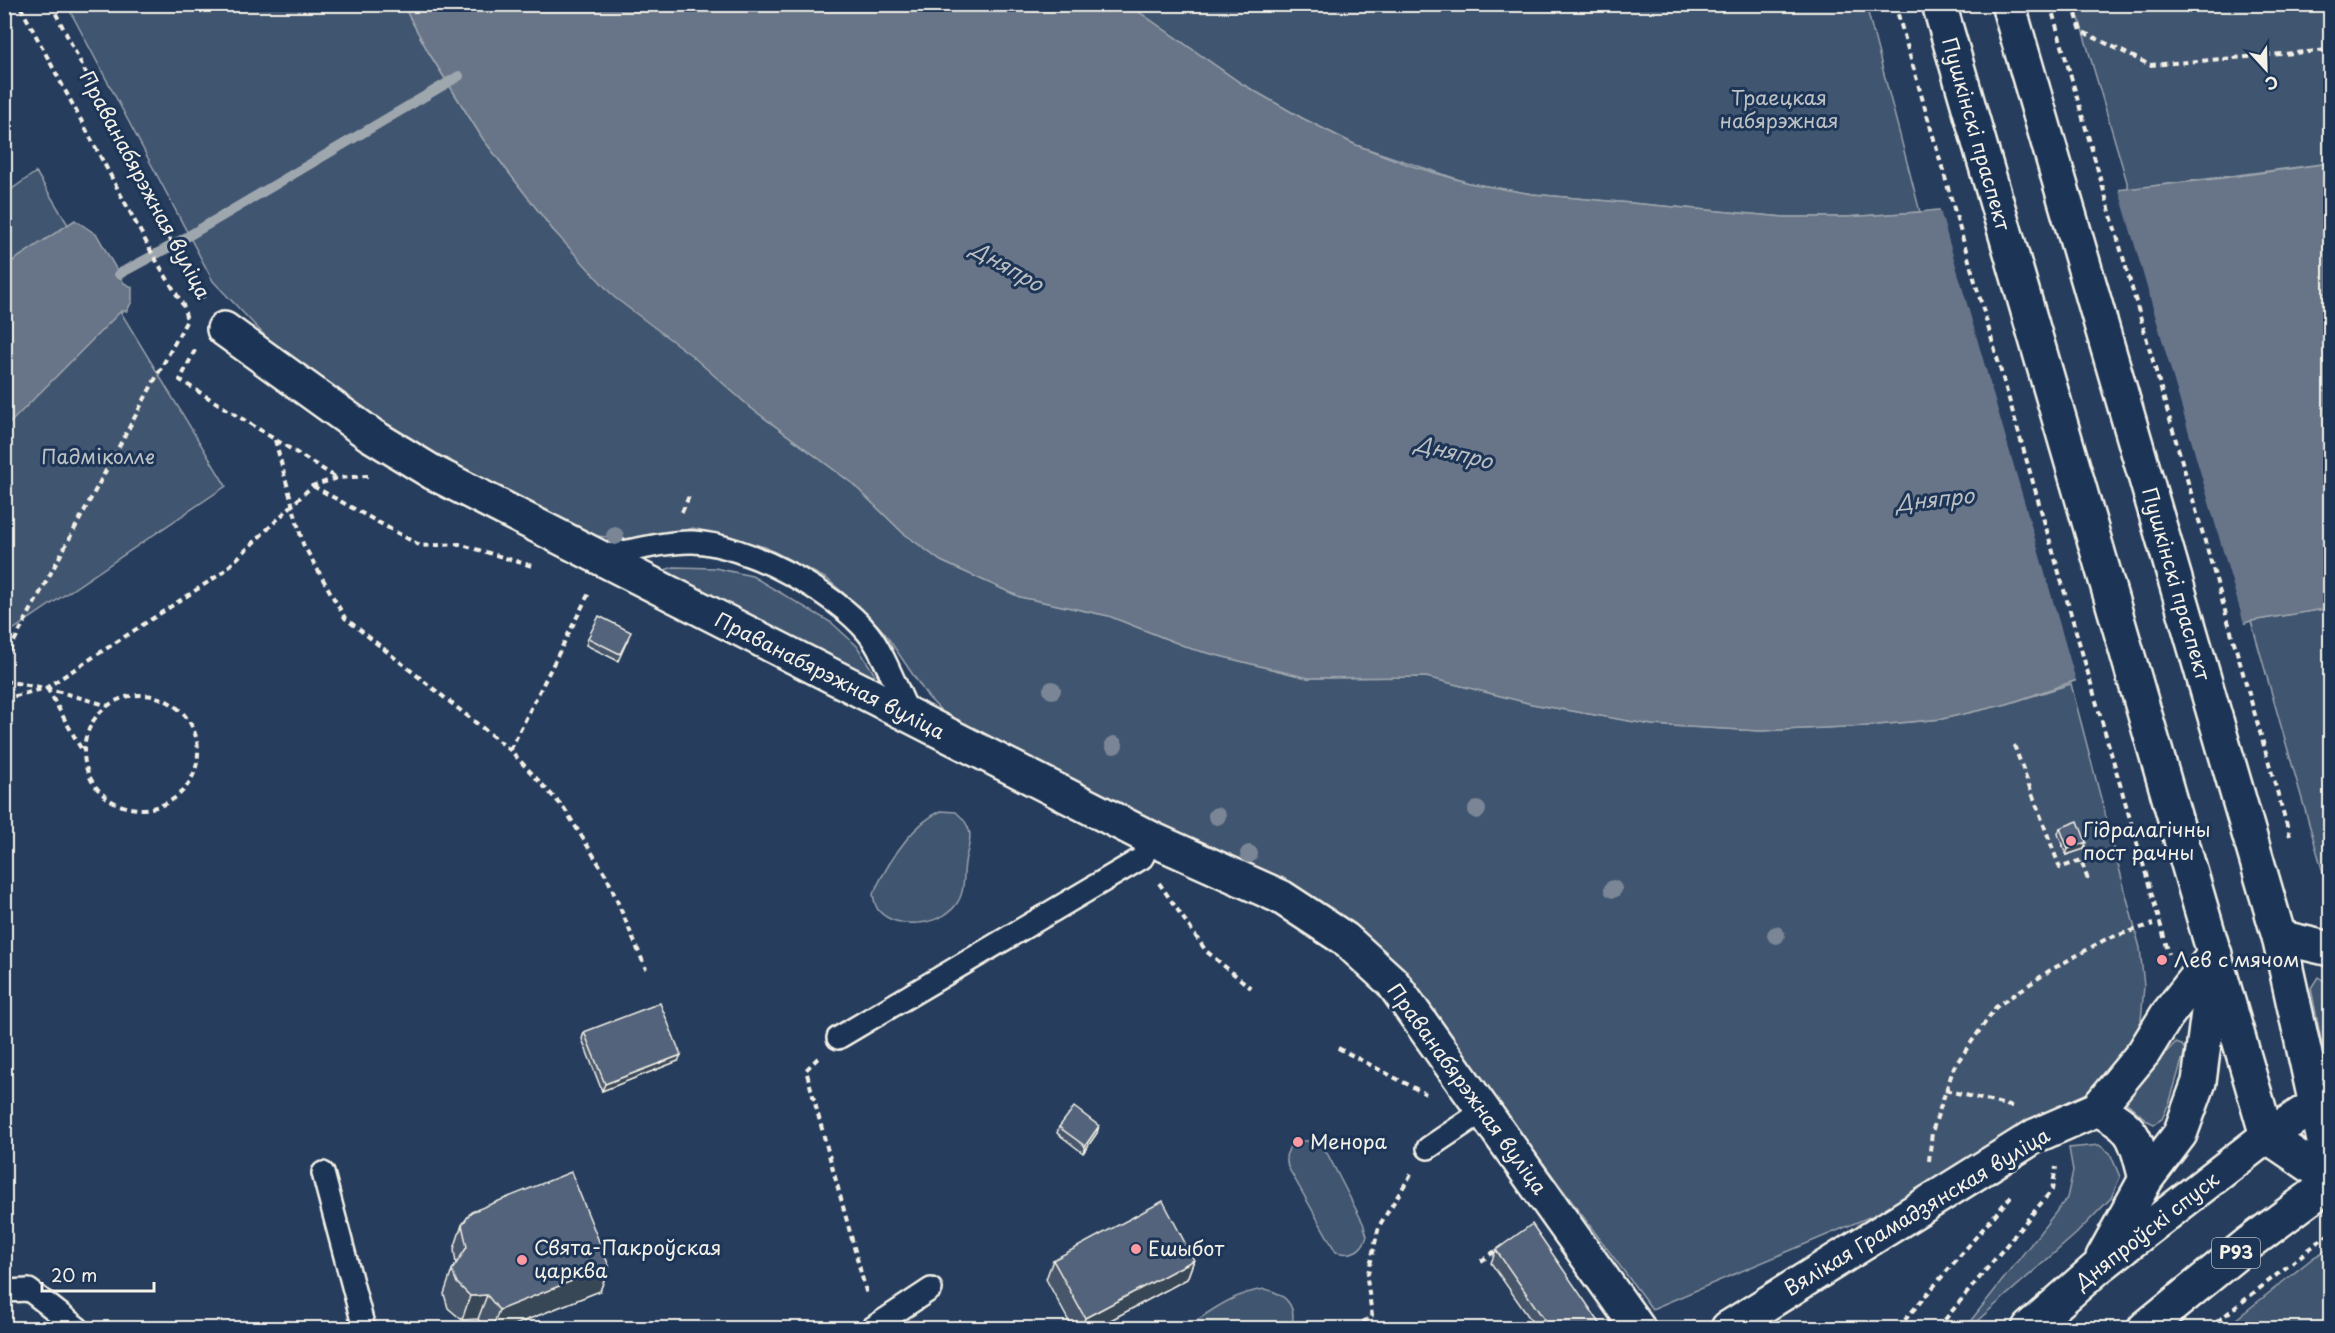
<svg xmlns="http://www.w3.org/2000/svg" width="2335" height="1333" viewBox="0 0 2335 1333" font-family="'Playpen Sans',sans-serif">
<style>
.green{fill:#40546f;stroke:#9aa2ac;stroke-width:1.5}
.water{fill:#677588;stroke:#9fa7ae;stroke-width:1.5}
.pier{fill:#263d5d}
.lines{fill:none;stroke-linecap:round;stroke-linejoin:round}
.stream{stroke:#9fa7ae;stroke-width:10}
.lane-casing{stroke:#f4f1e8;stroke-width:26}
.street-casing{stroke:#f4f1e8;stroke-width:38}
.primary-casing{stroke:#f4f1e8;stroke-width:38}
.path{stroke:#f4f1e8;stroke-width:4;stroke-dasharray:6 4.5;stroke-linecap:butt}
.lane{stroke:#1d3557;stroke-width:21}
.street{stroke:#1d3557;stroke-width:33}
.primary{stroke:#1d3557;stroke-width:33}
.tree{fill:#7a8696}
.wall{fill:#47566a;stroke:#f4f1e8;stroke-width:1.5}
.shaded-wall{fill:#394656;stroke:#f4f1e8;stroke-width:1.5}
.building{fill:#52647b;stroke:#f4f1e8;stroke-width:1.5}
.poi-dot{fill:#ff9aa2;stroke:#1d3557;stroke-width:2}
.labels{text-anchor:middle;stroke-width:6;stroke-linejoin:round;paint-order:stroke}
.shield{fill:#1d3557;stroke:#b4b9bc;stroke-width:1.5}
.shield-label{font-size:18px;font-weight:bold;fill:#f4f1e8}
.park-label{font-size:20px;fill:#bec2c4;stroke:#1d3557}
.street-label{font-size:20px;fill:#f4f1e8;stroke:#1d3557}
.poi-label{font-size:20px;fill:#f4f1e8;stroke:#1d3557;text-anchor:start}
.water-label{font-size:21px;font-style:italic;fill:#bcbfc2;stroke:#1d3557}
</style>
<rect width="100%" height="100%" fill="#263d5d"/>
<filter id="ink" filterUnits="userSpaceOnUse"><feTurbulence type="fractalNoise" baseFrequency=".0167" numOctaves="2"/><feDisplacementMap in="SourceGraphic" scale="12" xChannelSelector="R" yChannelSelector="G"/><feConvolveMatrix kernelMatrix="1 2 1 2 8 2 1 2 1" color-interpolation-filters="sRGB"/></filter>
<g filter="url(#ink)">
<path class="green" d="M67 5H403L429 53 483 139 553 230 751 408 853 484 902 532 941 561 1020 597 1109 616 1192 649 1307 678 1427 677 1532 704 1652 725 1761 731 1866 726 1942 719 2007 704 2071 684 2140 948 2144 986 2141 1021 2129 1054 2087 1101 1926 1193 1652 1309 1412 987 1356 926 1286 884 951 721 928 697 884 632 860 607 827 579 765 547 693 528 642 540 596 536 376 423 268 339 213 281Z
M1129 5H1866L1920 212 1846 217H1784L1532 194 1469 183 1356 145 1302 118 1242 84Z
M2075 5H2330V163L2129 189Z
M36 172 226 486 5 635V194Z
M674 567 715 568 752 576 832 623 857 646 875 675 870 682 662 580 664 570Z
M2330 608V897L2251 621Z
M941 811 956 812C973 827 972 836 966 857 962 873 967 892 955 906 939 926 896 930 879 911 875 907 874 900 873 894 888 863 910 825 941 811Z
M2318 977 2330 985V1066L2326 1065 2311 988Z
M2175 1043 2182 1045 2185 1050 2170 1101 2162 1119 2154 1124C2142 1120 2134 1106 2122 1100Z
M1302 1141H1316L1327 1153 1363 1223 1367 1236C1362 1252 1351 1256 1336 1252L1288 1167 1286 1156 1290 1146Z
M2099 1145 2110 1153 2120 1177 2111 1198 2076 1234 1969 1328H1965L2067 1198 2073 1171 2069 1148Z
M2330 1248V1328H2225L2314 1257Z
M1265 1289C1286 1294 1298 1307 1291 1328H1185C1211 1311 1233 1293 1265 1289Z"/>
<path class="water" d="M403 5H1129L1242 84 1302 118 1356 145 1412 166 1469 183 1532 194 1784 217H1846L1920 212 2223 178 2330 163V608L2251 621 2007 704 1942 719 1866 726 1761 731 1652 725 1532 704 1426 677 1308 678 1192 649 1109 616 1020 597 941 561 902 532 853 484 751 408 691 355 614 297 553 230 483 139 429 53Z
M75 220 97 235 124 283 132 287V301L127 311H121L5 428V266Z"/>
<path class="pier" d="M2118 187 2245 627 2077 684 1939 207Z"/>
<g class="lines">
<path class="stream" d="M119 274 173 245 459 76"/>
<defs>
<path id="lane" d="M599 557C627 552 665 541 693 542 746 544 835 592 868 633 883 651 898 692 909 714
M838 1038 1142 858 1152 839
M1428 1148 1483 1111
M323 1173 364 1328
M4 1291 29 1290 78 1328
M872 1328 931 1289"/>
<path id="street" d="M224 329 371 435 432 472 1152 839 1281 897 1345 939 1392 982 1638 1328
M2097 1109C2137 1129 2135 1138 2146 1179
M1728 1328 2035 1136 2097 1109 2144 1052 2167 1015 2215 954"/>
<path id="primary" d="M1939 4 2267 1136 2330 1179
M2008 4 2279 937 2330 1168
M2279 937 2330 949
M2103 1257 2146 1179 2180 1134 2199 1082 2213 973
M2029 1328 2096 1269 2267 1136 2330 1096
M2145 1328 2248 1244 2330 1183"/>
</defs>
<use href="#lane" class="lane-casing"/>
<use href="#street" class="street-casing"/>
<use href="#primary" class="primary-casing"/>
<path class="path" d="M51 4 173 245 206 301
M1895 4 2169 954
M2050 4 2290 836
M2073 4 2081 31 2150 65 2330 50
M195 350 180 380 337 478
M275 440 303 544 345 618 510 750 564 808 607 877 646 969
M313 486 421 546 459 544 532 566
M682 512 690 494
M4 660 187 320 183 305 153 255 19 4
M4 681 46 688 109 706
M47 688 83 752
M84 752a57 57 0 1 1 114 0a57 57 0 1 1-114 0Z
M4 699 46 688 222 573 312 486 337 478 368 476
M2014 745 2060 868 2081 860 2089 883
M510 750 589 593
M1159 883 1206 951 1251 988
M1338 1048 1426 1094
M818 1058 806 1070 867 1295
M1945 1090 2014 1107
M1929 1161 1932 1132 1954 1067 1996 1007 2049 971 2106 939 2153 924
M1481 1261 1498 1249
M1354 1328 1372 1316 1367 1278 1379 1226 1412 1173
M1898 1328 2012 1195
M1938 1328 2052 1190 2056 1167
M2209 1328 2330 1233"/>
<use href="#lane" class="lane"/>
<use href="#street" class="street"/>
<use href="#primary" class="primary"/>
</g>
<g class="tree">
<circle cx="615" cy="536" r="9"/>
<circle cx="1052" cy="690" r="9"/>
<circle cx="1114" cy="745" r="9"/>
<circle cx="1477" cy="810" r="9"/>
<circle cx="1217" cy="816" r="9"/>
<circle cx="1249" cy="854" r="9"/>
<circle cx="1613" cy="889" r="9"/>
<circle cx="1776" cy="935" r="9"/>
</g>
<path class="wall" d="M588 638 628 639 618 661 586 645Z
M2060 828 2086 842 2084 849 2066 855 2058 834Z
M584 1032 678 1061 602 1091 582 1039Z
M1059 1127 1097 1133 1083 1153 1057 1133Z
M462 1225 609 1266 600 1291 504 1329H486L478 1319 462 1320 448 1308 444 1294 452 1270 456 1264 454 1249Z
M1496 1250 1604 1329 1535 1326 1491 1263Z
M1053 1260H1194L1187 1279 1094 1329H1073L1046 1279Z"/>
<path class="shaded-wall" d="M2086 842 2084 849 2066 855 2068 849Z
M681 1055 678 1061 602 1091 605 1084Z
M1099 1126 1097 1133 1083 1153 1085 1146Z
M1194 1260 1187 1279 1094 1329H1081L1085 1318Z
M609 1266 600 1291 504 1329H492L499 1310Z
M487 1295 478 1319 462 1320 470 1296Z"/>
<path class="building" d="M599 616 631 632 620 654 588 638Z
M2078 821 2086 842 2068 849 2060 828Z
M660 1003 681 1055 605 1084 584 1032Z
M1074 1107 1099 1126 1085 1146 1059 1127Z
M571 1172 609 1266 499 1310 487 1295 470 1296 457 1283 452 1270 467 1247 462 1225 471 1212Z
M1163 1201 1194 1260 1085 1318 1053 1260Z
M1532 1224 1604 1329H1531L1544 1319 1496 1250Z"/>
</g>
<g class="poi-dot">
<circle cx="2071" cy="841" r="6"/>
<circle cx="2162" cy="960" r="6"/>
<circle cx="1298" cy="1142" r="6"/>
<circle cx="1136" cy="1249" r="6"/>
<circle cx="522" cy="1260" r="6"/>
</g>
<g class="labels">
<rect class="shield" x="2212" y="1238" width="48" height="30" rx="4.5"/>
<g class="shield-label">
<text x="2236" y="1259">Р93</text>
</g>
<g class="park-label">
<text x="1779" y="105">Траецкая<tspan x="1779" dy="23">набярэжная</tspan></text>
<text x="98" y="464">Падміколле</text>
</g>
<g class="street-label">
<text transform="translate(1976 134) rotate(74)" y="7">Пушкінскі праспект</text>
<text transform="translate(145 185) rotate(62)" y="7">Праванабярэжная вуліца</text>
<text transform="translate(2176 584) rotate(74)" y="7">Пушкінскі праспект</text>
<text transform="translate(830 676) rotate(27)" y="7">Праванабярэжная вуліца</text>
<text transform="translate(1467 1089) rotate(54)" y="7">Праванабярэжная вуліца</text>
<text transform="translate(1917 1212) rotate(-31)" y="7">Вялікая Грамадзянская вуліца</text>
<text transform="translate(2147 1231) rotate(-38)" y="7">Дняпроўскі спуск</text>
</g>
<g class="poi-label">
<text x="2083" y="837">Гідралагічны<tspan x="2083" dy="23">пост рачны</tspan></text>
<text x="2174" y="967">Лев с мячом</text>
<text x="1310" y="1149">Менора</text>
<text x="534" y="1255">Свята-Пакроўская<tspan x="534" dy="23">царква</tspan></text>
<text x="1148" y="1256">Ешыбот</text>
</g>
<g class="water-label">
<text transform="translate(1007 267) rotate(30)" y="7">Дняпро</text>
<text transform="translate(1454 453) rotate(14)" y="7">Дняпро</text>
<text transform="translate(1935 500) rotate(-6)" y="7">Дняпро</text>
</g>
</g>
<rect width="2335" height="1333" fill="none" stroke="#1d3557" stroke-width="24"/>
<rect x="12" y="12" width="2311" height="1309" fill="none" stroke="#f4f1e8" stroke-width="2" filter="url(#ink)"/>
<g transform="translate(2266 69) rotate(158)" stroke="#1d3557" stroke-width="4.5" paint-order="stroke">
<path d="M0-4.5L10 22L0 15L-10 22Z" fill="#f4f1e8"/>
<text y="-9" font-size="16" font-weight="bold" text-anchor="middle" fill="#f4f1e8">С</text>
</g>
<path d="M42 1282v9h112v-9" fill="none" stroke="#f4f1e8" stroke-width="3"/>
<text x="51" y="1282" font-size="18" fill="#f4f1e8" stroke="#1d3557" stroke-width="4.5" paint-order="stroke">20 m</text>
</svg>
